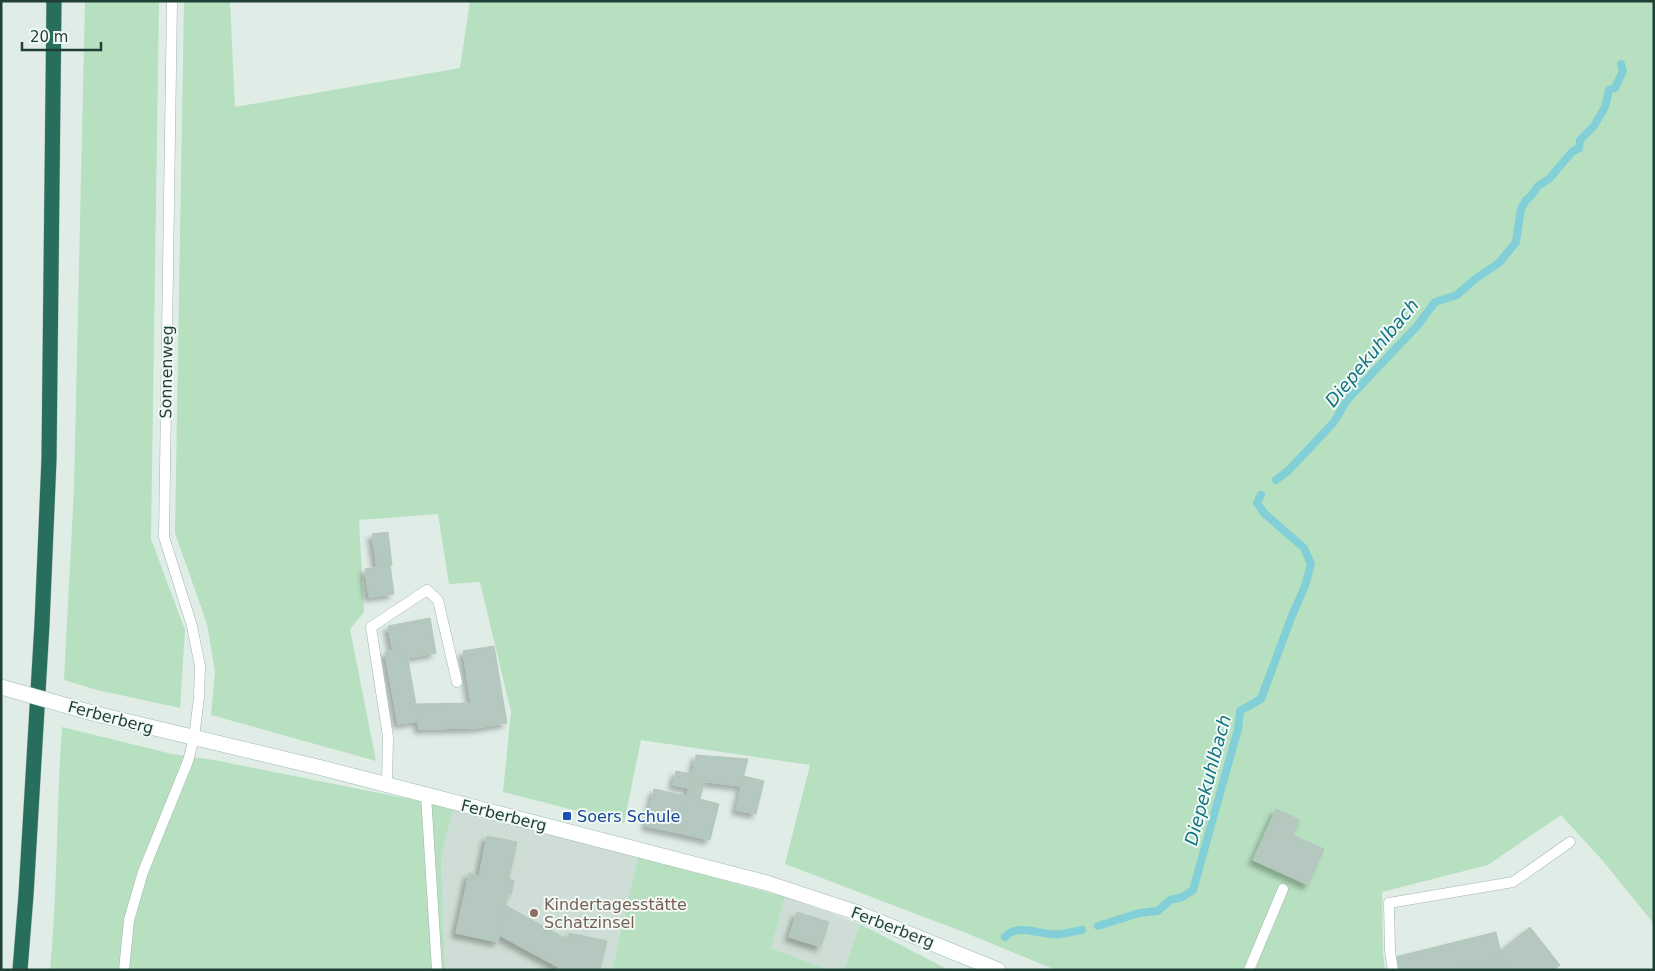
<svg xmlns="http://www.w3.org/2000/svg" width="1655" height="971" viewBox="0 0 1655 971" font-family="'DejaVu Sans',sans-serif">
<style>
.built{fill:#ceddd5}
.green{fill:#b6e0c0}
.lines{fill:none;stroke-linecap:round;stroke-linejoin:round}
.stream{stroke:#82cfd8;stroke-width:8}
.building{fill:#b5c8bf;stroke:#b2c7bd;filter:url(#shadow)}
.lane-casing{stroke:#a2b5ae;stroke-width:11}
.secondary-casing{stroke:#9dbaae;stroke-width:16}
.highway-casing{stroke:#c0c9c6;stroke-width:16}
.lane{stroke:#fff;stroke-width:10}
.secondary{stroke:#fff;stroke-width:15}
.highway{stroke:#276f5c;stroke-width:15}
.secondary-bridge-casing{stroke:#9dbaae;stroke-width:16;stroke-linecap:butt}
.secondary-bridge{stroke:#fff;stroke-width:15}
.transit-dot{fill:#1a4fb4;stroke:#f1f9f5;stroke-width:2}
.education-dot{fill:#8d6e63;stroke:#f1f9f5;stroke-width:2}
.labels{text-anchor:middle;stroke-width:4;stroke-linejoin:round;paint-order:stroke}
.street-label{font-size:16px;fill:#1f3f35;stroke:#f1f9f5}
.transit-label{font-size:16px;fill:#164399;stroke:#f1f9f5;text-anchor:start}
.education-label{font-size:16px;fill:#785e54;stroke:#f1f9f5;text-anchor:start}
.water-label{font-size:18px;font-style:italic;fill:#127582;stroke:#f1f9f5}
</style>
<defs>
<filter id="shadow"><feDropShadow dx="-4.5" dy="4.5" stdDeviation="2.5" flood-color="#0004"/></filter>
</defs>
<rect width="100%" height="100%" fill="#e0ede7"/>
<path class="built" d="M454 808 638 857 612 970H445L441 857Z
M785 897 860 924 844 970H829L771 948Z"/>
<path class="green" d="M85 1H159L151 539 185 630 180 708 97 690 64 680 74 488Z
M184 1H230L235 107 460 68 470 1H1654V924L1603 861 1561 815 1488 865 1382 892 1383 954 1385 970H1056L966 933 785 864 810 765 641 740 624 823 503 792 511 712 480 582 449 584 438 514 359 520 364 612 350 629 376 761 211 715 215 672 207 624 175 533Z
M62 727 172 754 214 760 454 808 441 857 445 970H50C58 889 56 808 62 727Z
M638 857 785 897 771 948 829 970H612Z
M860 924 949 970H844Z"/>
<g class="lines">
<path class="stream" d="M1276 480 1288 471 1334 422 1347 400 1417 326 1435 302 1457 295 1475 279 1499 263 1516 242 1521 209 1526 200 1530 197 1538 186 1549 179 1572 152 1579 148 1580 140 1594 126 1605 107 1609 90 1615 88 1623 71 1621 64
M1098 926 1139 913 1158 911 1170 900 1182 897 1193 890 1238 729 1240 711 1261 699 1291 618 1305 586 1311 564 1304 548 1264 513 1257 503 1261 495
M1005 937C1018 922 1041 936 1059 934 1066 934 1075 931 1082 930"/>
</g>
<path class="building" d="M388 532 392 565 377 567 372 534Z
M390 565 394 594 369 597 365 569Z
M430 618 436 653 407 658 406 649 393 651 388 626Z
M494 646 507 723 475 728 419 729 416 704 471 703 463 651Z
M406 649 419 721 398 724 385 652Z
M696 755 748 759 741 786 691 780Z
M676 771 692 774 689 788 673 785Z
M744 776 764 781 756 814 736 810Z
M691 780 704 783 700 799 719 804 710 840 679 833Z
M654 789 687 796 679 833 646 826Z
M1276 809 1300 820 1293 835 1324 849 1308 885 1253 860Z
M487 836 517 842 509 879 514 881 511 895 508 894 498 942 456 933 469 873 479 876Z
M505 905 568 940 569 933 607 941 600 970H558V967L499 935Z
M797 912 829 922 821 947 789 937Z
M1530 927 1560 965 1554 970H1505L1500 951Z
M1496 932 1502 957 1451 970H1398L1395 957Z
M1502 957 1505 970H1451Z"/>
<g class="lines">
<defs>
<path id="lane" d="M387 785 388 737 371 627 427 590 438 600 457 682
M426 795 437 970
M124 970 129 920 143 872 188 761 194 738 199 697 200 666 192 626 164 537 172 1
M1249 970 1283 889
M1393 970 1390 951 1389 903 1513 882 1570 842"/>
<path id="secondary" d="M96 714 322 768 767 883 855 912 998 970"/>
<path id="highway" d="M20 970 26 895 42 624 49 459 54 1"/>
</defs>
<use href="#lane" class="lane-casing"/>
<use href="#secondary" class="secondary-casing"/>
<use href="#highway" class="highway-casing"/>
<use href="#lane" class="lane"/>
<use href="#secondary" class="secondary"/>
<use href="#highway" class="highway"/>
<defs>
<path id="secondary-bridge" d="M1 687 96 714"/>
</defs>
<use href="#secondary-bridge" class="secondary-bridge-casing"/>
<use href="#secondary-bridge" class="secondary-bridge"/>
</g>
<rect class="transit-dot" x="562" y="811" width="10" height="10" rx="2.5"/>
<circle class="education-dot" cx="534" cy="913" r="5"/>
<g class="labels">
<g class="street-label">
<text transform="translate(166 372) rotate(-89)" y="6">Sonnenweg</text>
<text transform="translate(111 717) rotate(15)" y="6">Ferberberg</text>
<text transform="translate(504 815) rotate(14)" y="6">Ferberberg</text>
<text transform="translate(893 927) rotate(21)" y="6">Ferberberg</text>
</g>
<g class="transit-label">
<text x="577" y="822">Soers Schule</text>
</g>
<g class="education-label">
<text x="544" y="910">Kindertagesstätte<tspan x="544" dy="18">Schatzinsel</tspan></text>
</g>
<g class="water-label">
<text transform="translate(1372 353) rotate(-50)" y="6">Diepekuhlbach</text>
<text transform="translate(1208 780) rotate(-75)" y="6">Diepekuhlbach</text>
</g>
</g>
<rect width="1655" height="971" fill="none" stroke="#1f3f35" stroke-width="5"/>
<path d="M22 42v8h79v-8" fill="none" stroke="#1f3f35" stroke-width="2.5"/>
<text x="30" y="42" font-size="15" fill="#1f3f35" stroke="#f1f9f5" stroke-width="4" paint-order="stroke">20 m</text>
</svg>
